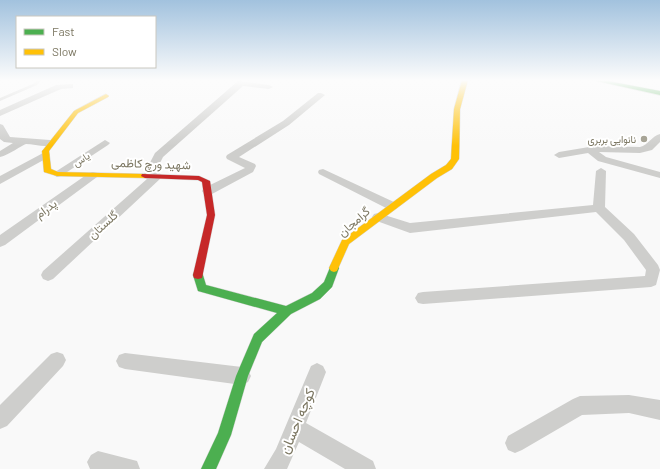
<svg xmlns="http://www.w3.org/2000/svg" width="660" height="469" viewBox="0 0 660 469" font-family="Barlow,Vazirmatn,sans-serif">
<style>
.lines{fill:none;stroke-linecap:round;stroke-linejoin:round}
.fast-casing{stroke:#d5d5d4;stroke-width:1}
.slow-casing{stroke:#d5d5d4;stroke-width:1}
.jam-casing{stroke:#d5d5d4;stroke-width:1}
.lane{fill:#cececc;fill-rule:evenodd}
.street{fill:#cececc;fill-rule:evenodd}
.fast{fill:#4caf50;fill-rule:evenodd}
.slow{fill:#ffc107;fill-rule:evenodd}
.jam{fill:#c62828;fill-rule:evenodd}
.poi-dot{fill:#a7a496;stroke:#fff;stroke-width:1.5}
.labels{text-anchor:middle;stroke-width:4;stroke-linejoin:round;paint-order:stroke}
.far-poi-label{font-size:10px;fill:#7b7661;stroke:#fff;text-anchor:end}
.far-street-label{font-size:10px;fill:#7b7661;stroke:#fff}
.street-label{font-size:12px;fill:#7b7661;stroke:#fff}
.near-street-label{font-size:14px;fill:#7b7661;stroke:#fff}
</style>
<rect width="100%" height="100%" fill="#f9f9f9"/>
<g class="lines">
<defs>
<path id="fast" d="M592 80H603L660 91V95Z
M334 264 337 265 339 268 332 287 320 299 291 314 262 342 248 376 231 435 216 469H201L218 433 236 376 254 334 277 313 198 291 193 275 194 272 198 271 202 272 206 285 286 306 312 293 324 282 331 265Z"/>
<path id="slow" d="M462 80H468L460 109 459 159 452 169 437 178 349 244 337 271 334 272 331 271 329 268 342 240 431 174 446 165 451 159 454 109Z
M106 94 109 96 108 97 78 113 49 151 51 169 58 172 145 174 149 176 148 178 57 176 44 172 42 151 43 150 74 111Z"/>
<path id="jam" d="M142 174 199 176 210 181 215 215 202 278 198 279 194 278 193 275 207 215 202 182 198 180 145 178 141 176Z"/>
</defs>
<use href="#fast" class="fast-casing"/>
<use href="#slow" class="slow-casing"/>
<use href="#jam" class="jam-casing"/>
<path class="lane" d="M37 80H41L37 85 0 101V98L35 83Z"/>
<path class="street" d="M238 81 269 85 273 87 269 89 243 86 163 157 155 173 161 174 162 176 161 178 53 279 48 281 43 279 41 275 43 271 147 179 143 176 155 153Z
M70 84H73V88L61 89 0 116V110L56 85Z
M318 93H321L325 95 289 125 239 157 255 164 256 166 253 172 212 194H204L202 191 204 188 245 168 227 159 226 157 227 155 283 121Z
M0 124 3 125 10 137 50 140 55 143C49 149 35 144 26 144 22 145 9 155 0 157V151L13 143 4 142 0 139Z
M660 134V142L652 150 640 153 599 152 606 157 660 172V178L598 161 588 153 559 158 554 155 559 152 595 146 640 147C648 145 652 136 660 134Z
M105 140 110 143 108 145 61 176 57 177 52 174Z
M45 152 49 153 50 155 49 157 0 184V176Z
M601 168 606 171 605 207 634 234 658 265 660 270 656 285 651 287 423 304 418 303 415 298 418 293 423 292 645 276 646 270 624 240 596 212 410 233 374 220 372 217 374 214 378 213 410 223 593 205 596 171Z
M323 169 396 203 398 206 396 209H388L319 174 318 172 319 170Z
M93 172 97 173 98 175 97 177 5 245 0 247V235L89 173Z
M57 352 63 354 66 360 63 366 7 426 0 429V405L51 354Z
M125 353 242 367 248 370 251 376 248 382 242 385 125 369 119 367 116 361 119 355Z
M317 363 323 366 326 372 306 423 373 461 376 469H345L299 442 287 469H264L276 449 311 366Z
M629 395 660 400V420L629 413 582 415 522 450 515 453 508 450 505 443 508 436 573 399 580 396Z
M98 451 137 461 140 469H90L87 462 91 455Z"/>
<use href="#fast" class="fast"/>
<use href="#slow" class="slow"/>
<use href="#jam" class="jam"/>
</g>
<linearGradient id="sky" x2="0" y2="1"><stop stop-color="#a2c2de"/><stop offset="0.55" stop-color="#fcfcfc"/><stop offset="1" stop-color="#fcfcfc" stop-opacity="0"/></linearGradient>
<rect width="660" height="146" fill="url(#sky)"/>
<circle class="poi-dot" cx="644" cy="139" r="4"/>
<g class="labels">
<g class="far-poi-label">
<text x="636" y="143">نانوایی بربری</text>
</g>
<g class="far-street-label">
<text transform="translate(81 159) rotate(-33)" y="4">یاس</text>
</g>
<g class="street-label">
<text transform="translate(151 164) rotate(2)" y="4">شهید ورچ کاظمی</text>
<text transform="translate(46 209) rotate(-36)" y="4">پدرام</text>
<text transform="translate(354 222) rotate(-41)" y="4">گرامجان</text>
<text transform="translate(103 225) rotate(-42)" y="4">گلستان</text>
</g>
<g class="near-street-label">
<text transform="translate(297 421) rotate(-67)" y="5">کوچه احسان</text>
</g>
</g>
<rect x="16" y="16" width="140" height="52" fill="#ffffff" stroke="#cac8c0"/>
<rect x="24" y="29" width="20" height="6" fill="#4caf50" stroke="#cac8c0"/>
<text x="52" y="36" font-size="12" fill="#7b7661">Fast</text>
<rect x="24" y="49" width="20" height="6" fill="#ffc107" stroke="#cac8c0"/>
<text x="52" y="56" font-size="12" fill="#7b7661">Slow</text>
</svg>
